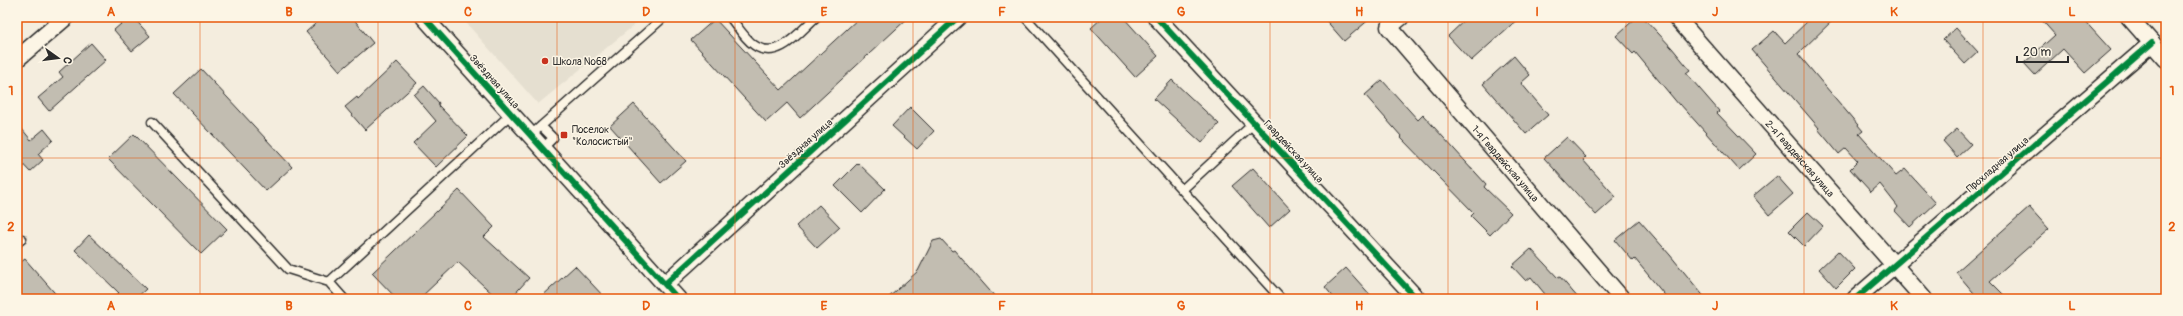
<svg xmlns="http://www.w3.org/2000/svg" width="2183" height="316" viewBox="0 0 2183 316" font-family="Pangolin,sans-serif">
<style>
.built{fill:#e5dfd0}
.building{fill:#c2bdb1;stroke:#2b2b2b}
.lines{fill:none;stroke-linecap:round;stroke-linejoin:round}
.service-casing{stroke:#2b2b2b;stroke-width:11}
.minor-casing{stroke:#2b2b2b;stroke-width:19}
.service{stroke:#fcf5e5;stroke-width:8}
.minor{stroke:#fcf5e5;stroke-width:16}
.cycleway-casing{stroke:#fcf5e5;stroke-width:8}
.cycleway{stroke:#00873e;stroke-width:6}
.grid{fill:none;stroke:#e8590c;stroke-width:1;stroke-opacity:0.55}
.poi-dot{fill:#c8321e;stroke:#fcf5e5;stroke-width:1.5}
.labels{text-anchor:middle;stroke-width:3;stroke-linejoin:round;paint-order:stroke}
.poi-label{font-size:10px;fill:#2b2b2b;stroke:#fcf5e5;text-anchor:start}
.street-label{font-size:10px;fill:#2b2b2b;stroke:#fcf5e5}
.neatline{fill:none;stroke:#e8590c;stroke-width:1.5}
.grid-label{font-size:13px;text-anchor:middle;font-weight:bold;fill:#e8590c}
</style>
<rect width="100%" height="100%" fill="#f4edde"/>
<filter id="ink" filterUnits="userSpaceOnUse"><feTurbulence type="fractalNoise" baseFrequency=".025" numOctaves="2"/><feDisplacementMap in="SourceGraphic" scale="8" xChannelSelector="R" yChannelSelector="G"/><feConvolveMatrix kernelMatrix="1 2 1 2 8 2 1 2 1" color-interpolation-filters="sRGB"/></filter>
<g filter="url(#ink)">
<path class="built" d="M461 17H644L538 104Z"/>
<path class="building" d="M129 17H133L150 36 132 51 114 30Z
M323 17H352L373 43 340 71 306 32Z
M860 17H909L800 118 787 103 766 122 691 40 715 19 781 90Z
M1103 17H1123L1158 56 1135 77 1091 28Z
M1323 17H1372L1344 41Z
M1468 17H1520L1471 61 1448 36Z
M1637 17H1643L1672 48 1690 70 1686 73 1719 111 1717 113 1756 154 1739 170 1680 104 1679 105 1635 52 1633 54 1616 36Z
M1812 17H1836L1798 54 1863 131 1859 134 1896 176 1905 169 1936 203 1910 227 1895 211 1898 207 1880 184 1871 192 1850 169 1858 161 1846 148 1839 154 1818 129 1819 128 1752 50 1774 31 1785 43Z
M2039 17H2081L2111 50 2085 73 2063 49 2035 75 2024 63 2055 35Z
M1956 28 1978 52 1965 64 1943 40Z
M91 43 106 60 49 111 38 98 63 77 59 72Z
M1514 56 1530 75 1521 83 1548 115 1526 134 1483 84Z
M397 62 417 83 365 130 345 107 357 97 358 99Z
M201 69 292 167 266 191 174 94Z
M1172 80 1219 124 1202 143 1154 99Z
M1382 80 1418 120 1423 115 1486 184 1484 187 1511 213 1490 235 1471 216 1474 213 1400 137 1401 136 1365 95Z
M424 86 439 103 438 105 468 136 436 167 413 143 436 121 414 95Z
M634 104 686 161 661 183 610 126Z
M910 107 934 131 917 149 892 126Z
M17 123 31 140 44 129 53 140 38 154 43 160 30 172 17 158Z
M1957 129 1971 144 1957 157 1943 141Z
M134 134 227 229 201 254 108 159Z
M1567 137 1586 157 1583 160 1616 197 1596 215 1544 158Z
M858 163 885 189 862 213 835 186Z
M1253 168 1290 209 1269 228 1232 186Z
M1777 176 1793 194 1769 215 1753 196Z
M459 190 494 227 484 237 529 278 510 299H498L458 262 419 299H397L372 273Z
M819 205 840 227 817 248 796 226Z
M2029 207 2049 229 1990 281 2008 299H1979L1956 272Z
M1808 212 1823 226 1804 246 1789 231Z
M1639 220 1670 255 1706 299H1668L1635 259 1633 261 1615 240Z
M89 235 146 289 135 299H112L119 293 75 250Z
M941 239 952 251 954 250 997 299H887L918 271 933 241Z
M1531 249 1558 278 1560 277 1579 299H1549L1531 277 1526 281 1512 266Z
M1838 251 1855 269 1836 288 1819 269Z
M25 259 60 299H23L17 292V265Z
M575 266 606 299H539Z
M1346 268 1374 299H1335L1325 287Z"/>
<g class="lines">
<defs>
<path id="service" d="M730 17C737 26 745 39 754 45 778 62 800 31 816 17
M1025 17 1281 299
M152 122 288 269 329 282
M541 126 553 138 542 149
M531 135 664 17
M1182 190 1254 123
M17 243 22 239
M344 299 329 282 511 114"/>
<g id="minor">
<path d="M424 17 678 299"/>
<path d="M1156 17 1417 299"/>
<path id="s1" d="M1401 17 1389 27 1622 299"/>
<path id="s2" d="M1676 17 1924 299"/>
<path d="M2129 17 2166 59"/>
<path d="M17 59 66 17"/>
<path d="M665 284 958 17"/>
<path d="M1855 299 2152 43"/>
</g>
</defs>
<use href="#service" class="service-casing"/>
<use href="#minor" class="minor-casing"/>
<use href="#service" class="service"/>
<use href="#minor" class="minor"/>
<defs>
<path id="cycleway" d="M424 17 678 299
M1156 17 1417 299
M665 284 958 17
M1855 299 2152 43"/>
</defs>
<use href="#cycleway" class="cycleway-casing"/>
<use href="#cycleway" class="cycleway"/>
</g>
</g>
<path class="grid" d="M200 17V299M378 17V299M557 17V299M735 17V299M913 17V299M1092 17V299M1270 17V299M1448 17V299M1626 17V299M1804 17V299M1983 17V299M17 158H2166"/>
<g class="poi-dot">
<circle cx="545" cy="61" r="4"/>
<rect x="560" y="131" width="8" height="8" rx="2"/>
</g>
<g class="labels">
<g class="poi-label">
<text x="553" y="65">Школа №68</text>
<text x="572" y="133">Поселок<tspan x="572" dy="12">"Колосистый"</tspan></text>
</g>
<g class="street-label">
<text transform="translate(495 81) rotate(48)" y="4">Звёздная улица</text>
<text transform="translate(805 143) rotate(-42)" y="4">Звёздная улица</text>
<text transform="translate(1294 151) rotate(47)" y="4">Гвардейская улица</text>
<text dy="4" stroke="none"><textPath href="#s2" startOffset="188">2-я Гвардейская улица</textPath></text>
<text dy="4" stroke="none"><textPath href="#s1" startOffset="195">1-я Гвардейская улица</textPath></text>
<text transform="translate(1997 164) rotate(-41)" y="4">Прохладная улица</text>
</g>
</g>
<rect width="2183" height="316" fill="none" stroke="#fcf5e5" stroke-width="44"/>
<g transform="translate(58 58) rotate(104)" stroke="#fcf5e5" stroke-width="3" paint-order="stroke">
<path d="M0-3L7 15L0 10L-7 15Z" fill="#2b2b2b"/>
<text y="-6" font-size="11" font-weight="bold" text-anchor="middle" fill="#2b2b2b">С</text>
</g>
<path d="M2017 56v6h51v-6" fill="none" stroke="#2b2b2b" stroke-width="2"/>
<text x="2023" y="56" font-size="12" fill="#2b2b2b" stroke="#fcf5e5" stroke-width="3" paint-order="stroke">20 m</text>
<rect x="22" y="22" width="2139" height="272" class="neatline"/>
<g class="grid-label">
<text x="111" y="16">A</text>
<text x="289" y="16">B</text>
<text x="468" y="16">C</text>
<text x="646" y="16">D</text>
<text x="824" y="16">E</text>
<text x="1002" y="16">F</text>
<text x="1181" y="16">G</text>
<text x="1359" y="16">H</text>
<text x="1537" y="16">I</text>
<text x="1715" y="16">J</text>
<text x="1894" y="16">K</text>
<text x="2072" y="16">L</text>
<text x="11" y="95">1</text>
<text x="2172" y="95">1</text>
<text x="11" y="231">2</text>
<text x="2172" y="231">2</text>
<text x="111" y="310">A</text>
<text x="289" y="310">B</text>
<text x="468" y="310">C</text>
<text x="646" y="310">D</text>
<text x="824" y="310">E</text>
<text x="1002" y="310">F</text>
<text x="1181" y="310">G</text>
<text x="1359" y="310">H</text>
<text x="1537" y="310">I</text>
<text x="1715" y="310">J</text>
<text x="1894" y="310">K</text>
<text x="2072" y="310">L</text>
</g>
</svg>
